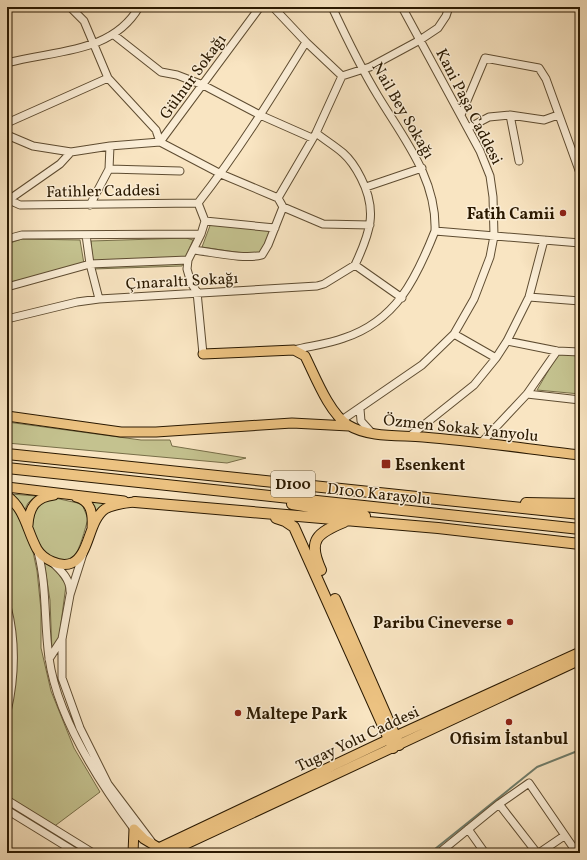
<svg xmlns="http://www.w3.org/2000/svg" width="587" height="860" viewBox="0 0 587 860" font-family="Vollkorn,serif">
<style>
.green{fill:#c4c28f;stroke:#776e48}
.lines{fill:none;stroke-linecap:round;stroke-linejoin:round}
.stream{stroke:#707d6b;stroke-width:2}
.minor-casing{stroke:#5e4c31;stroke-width:9}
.major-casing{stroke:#2a1901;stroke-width:11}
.highway-casing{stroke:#2a1901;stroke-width:12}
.minor{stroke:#fbeed7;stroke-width:7}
.major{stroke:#ecc281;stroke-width:9}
.highway{stroke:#ecc281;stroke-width:10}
.poi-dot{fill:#8f2418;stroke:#fbeed7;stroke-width:1.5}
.labels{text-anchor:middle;stroke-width:3;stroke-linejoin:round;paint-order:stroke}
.shield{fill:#fbeed7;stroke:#695941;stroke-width:1}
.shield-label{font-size:15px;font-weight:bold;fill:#2a1901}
.street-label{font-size:16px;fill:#2a1901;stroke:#fbeed7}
.poi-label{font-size:16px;font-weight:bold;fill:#2a1901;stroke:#fbeed7;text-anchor:end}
</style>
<rect width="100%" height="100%" fill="#f9e5c2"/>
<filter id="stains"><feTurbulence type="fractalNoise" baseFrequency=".005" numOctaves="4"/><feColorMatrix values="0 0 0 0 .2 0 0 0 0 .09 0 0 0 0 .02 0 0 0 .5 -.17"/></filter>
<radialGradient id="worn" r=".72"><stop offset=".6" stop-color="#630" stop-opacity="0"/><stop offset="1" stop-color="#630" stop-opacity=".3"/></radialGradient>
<path class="green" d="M211 223 270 230 265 249 260 254 235 252 202 247Z
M186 238 193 240 182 266 93 269 91 241Z
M22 239 80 240 84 264 7 283V244Z
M558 354H575L580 381V394L537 390Z
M7 422 141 440H170L172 446 246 458 227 463 7 443Z
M11 494 36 496 28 503 24 511Z
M55 498 82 504 88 519C85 528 80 551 73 557 48 576 19 518 37 504 41 501 50 500 55 498Z
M85 498 111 501 97 511 95 517Z
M7 499 28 528 37 571 41 610V648L51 691 74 748 100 792 52 828 7 800V712L14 662 7 606Z
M44 562 55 569 66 585 59 638 52 652 50 600Z"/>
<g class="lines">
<path class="stream" d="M430 853 537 767 580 750"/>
<defs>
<path id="minor" d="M273 7 306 42
M332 7C346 37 361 68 378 96 404 139 437 179 435 231
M114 35 161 72 177 75 203 85 260 115 312 138
M7 63C54 50 112 54 139 7
M342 76 370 67 420 40 438 28 446 16 449 7
M108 78 156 130 160 142
M461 115 485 58 539 68 546 79 580 173
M510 115 519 161
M7 123 108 78 84 21 70 7
M468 128 489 117 510 115 544 120 558 115
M316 133C325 140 335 146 343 153 351 160 356 168 361 178 378 211 370 233 355 265
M7 135 33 146 71 152
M160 142 260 7
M109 169 180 171
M366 187 422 168
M9 200 20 205 198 203
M7 201 60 164 71 152 110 146 160 142 221 174 278 198 283 207
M90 205 109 169 110 146
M283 207 323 224 370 225
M205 221 275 228
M201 234 188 260 187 269 191 283 197 292 203 354
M86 235 90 264 99 299
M7 239 22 235 201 234 205 221 198 203C238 152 272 97 306 42L342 76 316 133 278 198
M193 250C213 252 244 260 262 255L268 245 283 207
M7 287 90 264 188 260
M529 297 580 301
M7 319 77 302 99 299 317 286 324 284 355 265 402 298
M454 334 496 358
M507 341 557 351 580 352
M294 350C310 346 328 344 344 338 396 321 416 279 435 231L580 243
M527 394 580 400
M360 409 361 421 371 432
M342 420 422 365 454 334 474 299 490 257 494 236 493 197 490 176 480 151 402 7
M410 436 474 385 496 358 507 341 529 297 544 240
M481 443 527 394 557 351
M38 552C47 587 44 622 49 658 57 717 99 782 134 829
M52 562C60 570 70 578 70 591
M7 606C16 641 15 677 7 712
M62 639V678L80 728 108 784 151 841
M49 659 62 639 70 595 83 554
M7 800 93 853
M499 804 537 853
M7 810 77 853
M468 829 485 853
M439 853 499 804 529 783 577 853
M539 853 564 836"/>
<path id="major" d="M203 354 294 350 305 356C315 376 329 413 348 425 369 438 400 435 423 437 475 441 528 449 580 455
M7 416 121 432H156L292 423 349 426
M7 487 124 501
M7 496C25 509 27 531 37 549 43 559 60 568 72 563 90 555 88 521 105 509 114 504 125 503 135 502
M76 497C91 501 93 513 92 527
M28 525C29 507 36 497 54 495
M134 829 144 839 159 848V852
M133 853 134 829
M148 853 389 739 580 652
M167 853 580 660"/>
<path id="highway" d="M7 454 580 514
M7 468 580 529
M135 502 438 528 580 544
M526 503 580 504
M292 504 365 516
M276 518 285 521 294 527 393 748
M321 570C307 540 317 533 344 522
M335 599 399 745"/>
</defs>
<use href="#minor" class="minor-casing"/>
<use href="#major" class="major-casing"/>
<use href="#highway" class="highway-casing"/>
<use href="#minor" class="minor"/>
<use href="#major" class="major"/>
<use href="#highway" class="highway"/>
</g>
<g class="poi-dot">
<circle cx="563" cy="213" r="4"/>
<rect x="381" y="459" width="10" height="10" rx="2"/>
<circle cx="510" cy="622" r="4"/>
<circle cx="238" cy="713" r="4"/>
<circle cx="509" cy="722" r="4"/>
</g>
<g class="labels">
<rect class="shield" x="271" y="471" width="44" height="26" rx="3"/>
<g class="shield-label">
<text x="293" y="489">D100</text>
</g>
<g class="street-label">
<text transform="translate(192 76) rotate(-54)" y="6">Gülnur Sokağı</text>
<text transform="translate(470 106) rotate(63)" y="6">Kani Paşa Caddesi</text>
<text transform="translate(404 110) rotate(60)" y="6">Nail Bey Sokağı</text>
<text transform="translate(103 190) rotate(-1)" y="6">Fatihler Caddesi</text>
<text transform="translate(182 280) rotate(-3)" y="6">Çınaraltı Sokağı</text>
<text transform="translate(461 427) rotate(6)" y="6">Özmen Sokak Yanyolu</text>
<text transform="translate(379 493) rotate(6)" y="6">D100 Karayolu</text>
<text transform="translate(357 738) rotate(-25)" y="6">Tugay Yolu Caddesi</text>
</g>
<g class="poi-label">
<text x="555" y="219">Fatih Camii</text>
<text x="395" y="470" text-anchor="start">Esenkent</text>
<text x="502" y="628">Paribu Cineverse</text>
<text x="246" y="719" text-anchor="start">Maltepe Park</text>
<text x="509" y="744" text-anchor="middle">Ofisim İstanbul</text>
</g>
</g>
<rect width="587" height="860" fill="none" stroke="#f9e5c2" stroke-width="24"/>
<rect x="8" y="8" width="571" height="844" fill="none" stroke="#2a1901" stroke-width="2"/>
<rect x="12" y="12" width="563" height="836" fill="none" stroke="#2a1901"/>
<rect width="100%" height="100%" filter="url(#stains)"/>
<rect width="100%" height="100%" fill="url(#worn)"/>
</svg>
